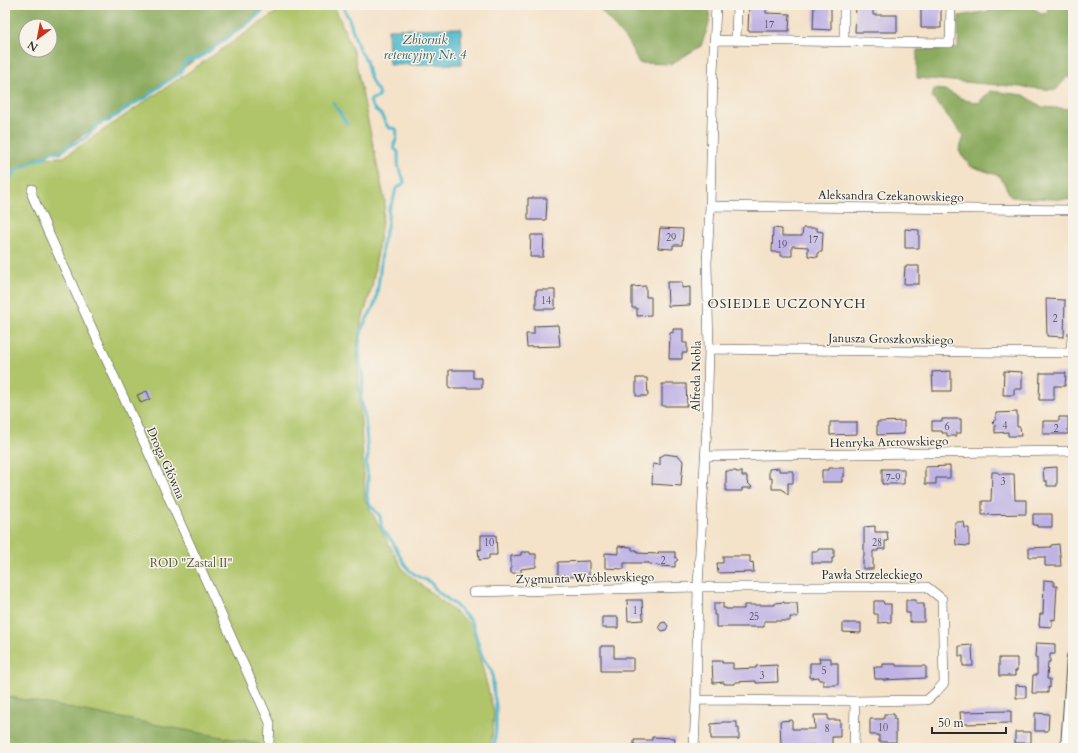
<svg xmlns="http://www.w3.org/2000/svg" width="1078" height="753" viewBox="0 0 1078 753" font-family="Cardo,serif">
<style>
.green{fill:#b0c56a;stroke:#6e784a}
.forest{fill:#8caa5e;stroke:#5c6a44;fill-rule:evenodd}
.water{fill:#4fb8cc;stroke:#3d727c}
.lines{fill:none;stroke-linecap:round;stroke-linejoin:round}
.stream{stroke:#4fb8cc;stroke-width:3}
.building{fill:#bfb2e4}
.minor-casing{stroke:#494643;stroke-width:10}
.secondary-casing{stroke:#494643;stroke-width:14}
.minor{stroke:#fff;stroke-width:9}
.secondary{stroke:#fff;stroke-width:12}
.labels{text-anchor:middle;stroke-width:3;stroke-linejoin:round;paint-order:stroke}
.number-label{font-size:10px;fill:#504d59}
.street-label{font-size:12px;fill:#2b2b2b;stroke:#f7f3e8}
.park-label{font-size:12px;fill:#53593e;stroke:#f7f3e8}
.water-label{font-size:13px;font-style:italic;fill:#385c63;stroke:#f7f3e8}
.neighbourhood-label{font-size:13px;letter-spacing:1px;fill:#2b2b2b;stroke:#f7f3e8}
</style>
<rect width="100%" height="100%" fill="#f7f3e8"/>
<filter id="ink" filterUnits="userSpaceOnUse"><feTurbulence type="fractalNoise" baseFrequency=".025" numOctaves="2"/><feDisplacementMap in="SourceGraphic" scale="8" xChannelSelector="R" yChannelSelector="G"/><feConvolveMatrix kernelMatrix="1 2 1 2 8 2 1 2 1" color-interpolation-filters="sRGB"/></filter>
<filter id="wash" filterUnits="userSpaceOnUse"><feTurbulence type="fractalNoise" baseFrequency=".012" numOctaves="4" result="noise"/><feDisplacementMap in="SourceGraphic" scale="16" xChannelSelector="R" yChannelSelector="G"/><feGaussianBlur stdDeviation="0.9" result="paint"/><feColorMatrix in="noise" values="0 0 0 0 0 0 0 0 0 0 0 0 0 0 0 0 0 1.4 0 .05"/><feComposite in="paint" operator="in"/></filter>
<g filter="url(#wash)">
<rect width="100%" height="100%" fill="#f4e2c9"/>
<path class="green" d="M287 5H334L354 54 385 202 372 287 360 327 357 348 365 500 403 570 472 626 494 713 491 748H5V179L18 169 37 158 64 157Z"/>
<path class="forest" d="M5 5H272L193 61 148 95 99 125 75 140 61 152 53 151 46 157 37 158 18 169 5 179ZM26 26H50V50H26Z
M598 5H710L709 24 701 46 671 64 639 63 628 42 597 6Z
M1026 5H1028L1041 13 1049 12 1046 5H1073V80L1067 77 1056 90 917 78V50L958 48 959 16Z
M934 89 945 90 965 100 978 103 990 91 1024 95 1042 107 1073 109V200L1011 197 1000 176 970 166 959 151 964 136 932 97Z
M5 696 259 744 257 748H5Z"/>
<path class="water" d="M461 28 462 64 389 65 388 29Z"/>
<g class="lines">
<path class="stream" d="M342 5 349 19 359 49 366 60 369 74 373 84 379 93V97L372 99 370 101C372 110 378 110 382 116 385 120 385 126 390 128 392 128 394 128 396 129 398 135 397 139 394 145V148L398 152C399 158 397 163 399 168 402 180 410 180 396 189L393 201 389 209 387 227 383 241 380 272 376 301 373 308 363 326 360 338 359 347 360 363 363 380 361 399 365 419 368 456 366 463 368 478 367 496 369 504 380 516 382 529 392 541 402 560 409 570 417 576 430 582 438 592 454 604 470 620 473 625 482 656 492 672 494 695 496 705V728L494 748
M333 102 347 124
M25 166 34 161 45 157 51 152 54 151 60 153 67 147 85 138 101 122 109 121 113 117 118 115 121 112 137 102 146 98 152 92 166 82 181 73 184 64 187 61 199 58 238 30 247 24 266 8 272 5
M5 185 16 171 23 167"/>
</g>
<g id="blocks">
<path class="building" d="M749 5H766V13L790 14 789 31H748Z
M814 5H831V30L813 29Z
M856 5H873V15H897V32H855Z
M921 5H941V28H921Z
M528 198H547L546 220H528Z
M660 228 683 229 682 245H673V249L658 248Z
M773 228 782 229V236H802L803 228H817V231L823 232 822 252H818V257L808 256V247L792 246V256H781V252H772Z
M905 229 919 230V248H905Z
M531 235H544L543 257H530Z
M905 266H919V284H904Z
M667 282H682V288L690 287V305L668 306Z
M646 286V297H651V315L637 316V308H632V287Z
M536 290H555V309H536Z
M1046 299 1065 300 1064 337 1047 336Z
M558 325 560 346 527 347 526 334H534V326Z
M673 329H683V343H687V353H682V359H669L670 332 673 333Z
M449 370H473V378H482V388H449Z
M951 371V391H933L932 372Z
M1004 371 1022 372V389H1014V395H1003Z
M1040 373H1066L1065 386H1054V400H1039Z
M636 378H647L648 396H636Z
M662 384H686L687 406H662Z
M147 391 150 399 141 403 137 395Z
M1017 412V427H1020L1021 436H1008V432L995 433V425L992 423 996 419V413Z
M1059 417H1068V434H1043V421H1059Z
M942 419H961V433H956V436H947V433H942V431H932V421H942Z
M904 421V434L877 435V422Z
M830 422H857V434L830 435Z
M665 454 679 456 683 461 681 486 652 484 653 464 660 465V457Z
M950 466V478H936V484H925V467Z
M1057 467V486H1047V481H1044L1043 468Z
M779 468V471H793V483H788V495L782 489H772V478H769V469Z
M828 468H844V477H842V482H822V470H828Z
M882 469H904V484H882Z
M726 471H736V472H742V476H747V482L753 488H742V491H726Z
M992 472H997L1000 474H1014L1015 500H1026V514L982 515V501H991Z
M1033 514H1052V527H1037V525H1033Z
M955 522H964L965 528H969V546L956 545Z
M875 526V532H887L888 541H885V549H878V551H873V569H863V557H864V527Z
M481 535H496L497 555H489V559L479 560 478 549 481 550Z
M1059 544 1061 566H1045V557H1029V548L1051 547V545Z
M618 546 632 547V550H637V553L658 554V552H675V557L678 560 675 562V567L658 566V565L649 564V563H624V569L605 568V553L618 554Z
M818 549H834V558H832V563H812V551H818Z
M521 552H530V554H536V567L521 569V573H511V556L521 555Z
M723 556H750V563L753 562 754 572 718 573 717 563H723Z
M589 561V576L566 577V575L558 576V562Z
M1044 580 1054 581V586H1057L1055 620 1052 619V627L1039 626 1040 614H1043Z
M627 600H642L643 620 628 621Z
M906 600H916V604H924V622H910V613H906Z
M874 601H883L884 604H891V622L878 623V614H874Z
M784 602V603H797L798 617H790V621H764V627H716V615H714V603H723V608H726V609H744V605H775V603Z
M602 617H618V628H602Z
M665 622 668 626 666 630 662 631 659 627 661 623Z
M843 623H861V633L843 632Z
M1036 643 1055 644V654H1050V662H1048L1047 679H1050V688L1048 687V693H1032L1033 675H1037V658H1035Z
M972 645 973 666H963V656H959V646Z
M601 646H614V658H633V671H601Z
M819 658H831V663H838V685H823V680H819V677L810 678V663H820Z
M999 658H1017V671H1015V676H999Z
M712 661H722V663H733V669L756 668V666L777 665 778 682 756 683V681L735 682V684H724V682L713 683Z
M883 664H896V666H926V678L883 680V679H875L874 667H883Z
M1016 685 1026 686V698H1016Z
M1011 711V723L961 724 960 712Z
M1035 713 1049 714 1048 731H1035Z
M884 714H894V719H896V742H879V735H870V719H884Z
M814 715H828V720H840V737H832V748H815V745L781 746 780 721 792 720V729H815Z
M722 722H737V728H739V739H711V724L722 723Z
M1015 732H1031V743H1015Z
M652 737 675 738 674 748H634V740H652Z"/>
</g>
</g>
<g filter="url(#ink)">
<use href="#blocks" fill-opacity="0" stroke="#494643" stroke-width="1"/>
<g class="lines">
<defs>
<path id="minor" d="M714 40 950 43 951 5
M736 41 737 5
M844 42V5
M32 189V195L49 234 128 407 270 723 269 743 268 748
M710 206 1073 210
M709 349 1073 353
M1071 353 1072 336
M706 456 1073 451
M473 592 698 587H927L942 599 944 683 937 691 927 700 855 701 696 700
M694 748 696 700 698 587 707 425 709 349 707 263 710 206 713 73 716 5
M854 748 855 701"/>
<path id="secondary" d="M1067 748 1073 657"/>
</defs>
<use href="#minor" class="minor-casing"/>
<use href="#secondary" class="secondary-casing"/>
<use href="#minor" class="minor"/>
<use href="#secondary" class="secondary"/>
</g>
</g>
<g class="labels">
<g class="number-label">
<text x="769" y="28">17</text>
<text x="671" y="241">29</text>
<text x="813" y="243">17</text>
<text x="782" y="248">19</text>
<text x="546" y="304">14</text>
<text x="1055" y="322">2</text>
<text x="1005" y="429">4</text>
<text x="947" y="430">6</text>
<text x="1056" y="432">2</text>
<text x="893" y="481">7-9</text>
<text x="1003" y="485">3</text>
<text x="489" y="546">10</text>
<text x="877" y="546">28</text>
<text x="663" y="564">2</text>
<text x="635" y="614">1</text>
<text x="754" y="620">25</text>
<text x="824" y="674">5</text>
<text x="762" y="679">3</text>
<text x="883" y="731">10</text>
<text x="827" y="732">8</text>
</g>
<g class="street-label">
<text transform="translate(891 196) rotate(1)" y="4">Aleksandra Czekanowskiego</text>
<text transform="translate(891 339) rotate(1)" y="4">Janusza Groszkowskiego</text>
<text transform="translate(696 376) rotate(-89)" y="4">Alfreda Nobla</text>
<text transform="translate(889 442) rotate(-1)" y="4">Henryka Arctowskiego</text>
<text transform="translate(166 463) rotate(66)" y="4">Droga Główna</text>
<text x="872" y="579">Pawła Strzeleckiego</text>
<text transform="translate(585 578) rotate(-1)" y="4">Zygmunta Wróblewskiego</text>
</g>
<g class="park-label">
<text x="191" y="567">ROD "Zastal II"</text>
</g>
<g class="water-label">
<text x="425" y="44">Zbiornik<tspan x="425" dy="15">retencyjny Nr. 4</tspan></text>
</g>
<g class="neighbourhood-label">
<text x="787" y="308">OSIEDLE UCZONYCH</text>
</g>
</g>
<rect width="1078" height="753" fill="none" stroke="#f7f3e8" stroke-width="20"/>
<g transform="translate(38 38) rotate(212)"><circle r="19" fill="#f7f3e8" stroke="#a5a39c"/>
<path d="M0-3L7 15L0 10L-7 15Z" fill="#c8321e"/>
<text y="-6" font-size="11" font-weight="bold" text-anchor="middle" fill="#2b2b2b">N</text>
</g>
<path d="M932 727v6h74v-6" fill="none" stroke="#2b2b2b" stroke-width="2"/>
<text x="938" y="727" font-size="12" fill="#2b2b2b" stroke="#f7f3e8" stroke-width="3" paint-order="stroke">50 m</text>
</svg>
